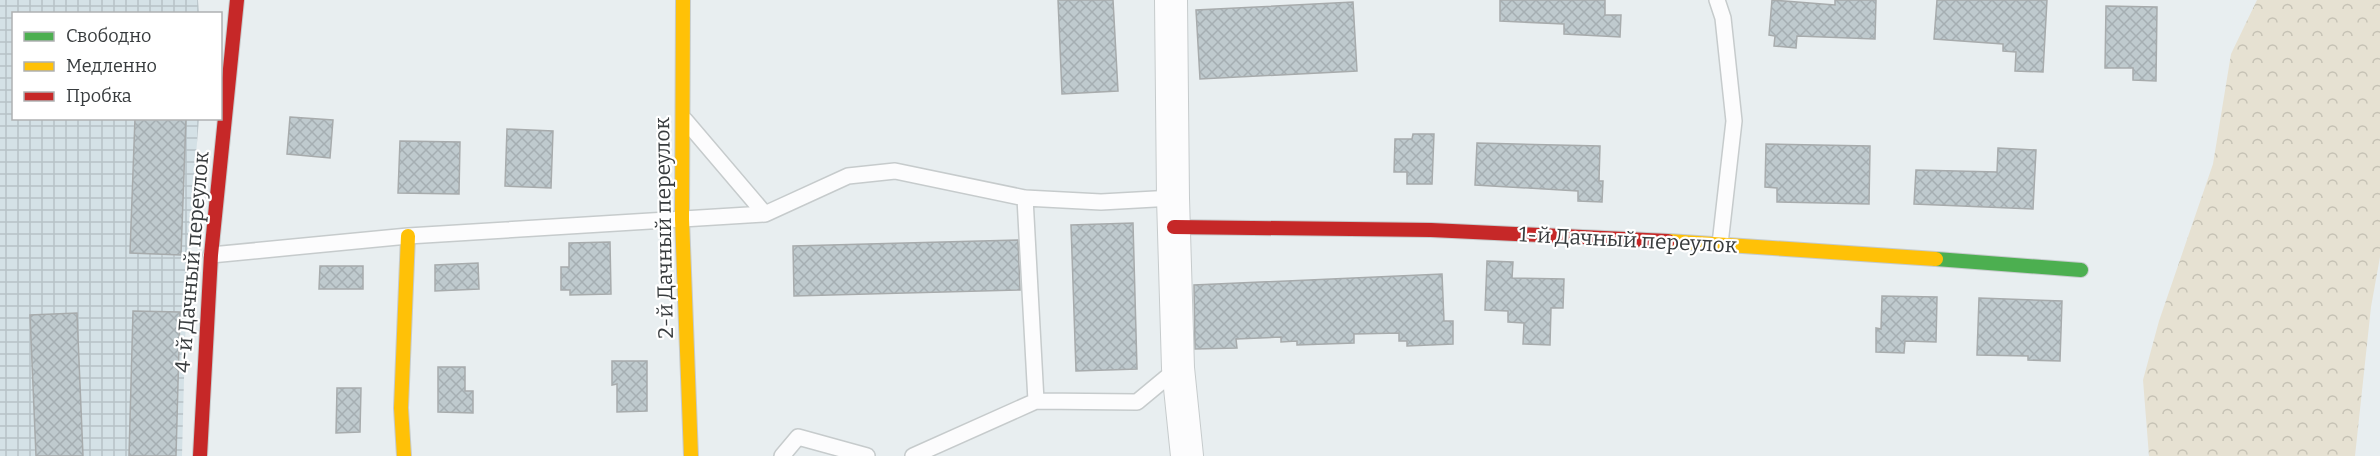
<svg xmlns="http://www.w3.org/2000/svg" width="2380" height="456" viewBox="0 0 2380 456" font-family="Bitter,serif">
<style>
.industrial{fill:url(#industrial-grid)}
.forest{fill:url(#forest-crowns)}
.building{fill:url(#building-cross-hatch);stroke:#a7abac;stroke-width:1.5}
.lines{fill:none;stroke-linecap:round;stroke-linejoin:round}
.lane-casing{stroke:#c6cbcc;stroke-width:18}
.street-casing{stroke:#c6cbcc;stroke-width:34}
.fast-casing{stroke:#c6cbcc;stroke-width:16}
.slow-casing{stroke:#c6cbcc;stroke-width:16}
.jam-casing{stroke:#c6cbcc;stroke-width:16}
.lane{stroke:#fcfcfd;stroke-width:15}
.street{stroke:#fcfcfd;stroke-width:32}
.fast{stroke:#4caf50;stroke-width:14}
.slow{stroke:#ffc107;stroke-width:14}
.jam{stroke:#c62828;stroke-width:14}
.labels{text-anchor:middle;stroke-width:4.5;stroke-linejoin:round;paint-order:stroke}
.street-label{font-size:21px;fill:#383c3e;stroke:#fff}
</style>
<defs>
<pattern id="industrial-grid" width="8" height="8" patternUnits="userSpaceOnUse" patternTransform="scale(1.5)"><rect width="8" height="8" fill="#d4e1e6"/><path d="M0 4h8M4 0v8" fill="none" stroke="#b7c2c6"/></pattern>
<pattern id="forest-crowns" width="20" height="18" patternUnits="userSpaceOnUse" patternTransform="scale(1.5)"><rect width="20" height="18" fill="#e6e1d2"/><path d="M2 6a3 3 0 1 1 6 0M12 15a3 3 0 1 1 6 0" fill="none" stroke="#c6c2b5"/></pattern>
<pattern id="building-cross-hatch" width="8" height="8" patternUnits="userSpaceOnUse" patternTransform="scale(1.5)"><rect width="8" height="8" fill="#bfcace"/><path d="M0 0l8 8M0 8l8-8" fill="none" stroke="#a5aeb2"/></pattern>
</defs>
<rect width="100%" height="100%" fill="#e8eef0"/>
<path class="industrial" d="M0 0H198L199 13 14 14V118L199 119 187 263 182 456H0Z"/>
<path class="forest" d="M2257 0H2380V257L2371 307 2355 456H2149L2143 380 2159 321 2213 164 2231 54Z"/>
<path class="building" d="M1058 0H1113L1118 91 1062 94Z
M1500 0H1605V15H1621L1620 37 1564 34V24L1500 21Z
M1772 0 1835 5V0H1876L1875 39 1797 36 1796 48 1774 46 1775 36 1769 35Z
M1937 0H2047L2043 72 2015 71 2016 52 2003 51V44L1934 39Z
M1353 2 1357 71 1200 79 1196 10Z
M2106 6 2157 7 2156 81 2133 80V68H2105Z
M290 117 333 120 330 158 287 154Z
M135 118H186L181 255 130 253Z
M507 129 553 131 551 188 505 186Z
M1413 134H1434L1432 184H1407V172H1394L1395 139H1412Z
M400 141 460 142 459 194 398 193Z
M1477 143 1600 146 1599 181H1603L1602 202 1578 201V191L1475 185Z
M1766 144 1870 146 1869 204 1777 202V188L1765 187Z
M1998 148 2036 150 2033 209 1914 204 1916 170 1997 172Z
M1133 223 1137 369 1076 371 1071 225Z
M1018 240 1020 290 794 296 793 246Z
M610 242 611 294 570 295V290H561V267H569V243Z
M1487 261 1513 262 1512 278 1564 279 1563 308H1551L1550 345 1523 344 1524 323 1508 322V311L1485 310Z
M478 263 479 289 435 291V265Z
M320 266H363V289H319Z
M1442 274 1444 321H1453V344L1407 346V341H1399V333L1354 334V343L1297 345V341L1281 342V337L1236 339 1237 348 1195 349 1194 285Z
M1882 296 1937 297 1936 342 1905 341 1904 353 1876 352V328L1881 329Z
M1979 298 2062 301 2060 361 2028 360V356L1977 355Z
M133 311 180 312 176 456H129Z
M77 313 83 456H36L30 315Z
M612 361H647V411L617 412V384L612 385Z
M438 367H465V391H473V413L438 412Z
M337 388H361L360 432 336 433Z"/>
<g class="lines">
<defs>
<path id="lane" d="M1717 0 1723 18 1734 121 1720 244
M685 120 765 214
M1025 198 1036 401
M211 255 408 236 765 214 848 176 895 171 1025 198 1101 202 1173 198
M782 456 798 437 867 456
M913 456 1036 401 1137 402 1178 368"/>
<path id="street" d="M1171 0 1173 198 1178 368 1187 456"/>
<path id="fast" d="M1936 259 2081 270"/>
<path id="slow" d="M683 0 682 219 691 456
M1668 241 1936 259
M404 456 401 408 408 236"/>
<path id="jam" d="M1174 227 1431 230 1668 241
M200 456 211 255 237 0"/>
</defs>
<use href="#lane" class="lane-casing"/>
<use href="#street" class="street-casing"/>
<use href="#fast" class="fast-casing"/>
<use href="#slow" class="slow-casing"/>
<use href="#jam" class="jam-casing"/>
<use href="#lane" class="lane"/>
<use href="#street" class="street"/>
<use href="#fast" class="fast"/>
<use href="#slow" class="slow"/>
<use href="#jam" class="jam"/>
</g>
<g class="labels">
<g class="street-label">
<text transform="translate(664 228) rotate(-91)" y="7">2-й Дачный переулок</text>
<text transform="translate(1628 240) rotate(3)" y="7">1-й Дачный переулок</text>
<text transform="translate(192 262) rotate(-85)" y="7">4-й Дачный переулок</text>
</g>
</g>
<rect x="12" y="12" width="210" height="108" fill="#ffffff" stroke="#afb1b2" stroke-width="1.5"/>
<rect x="24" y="32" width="30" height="9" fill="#4caf50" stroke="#afb1b2" stroke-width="1.5"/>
<text x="66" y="42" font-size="18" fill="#383c3e">Свободно</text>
<rect x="24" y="62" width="30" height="9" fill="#ffc107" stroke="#afb1b2" stroke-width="1.5"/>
<text x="66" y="72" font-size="18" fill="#383c3e">Медленно</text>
<rect x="24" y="92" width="30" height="9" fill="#c62828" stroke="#afb1b2" stroke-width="1.5"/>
<text x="66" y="102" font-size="18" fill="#383c3e">Пробка</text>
</svg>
